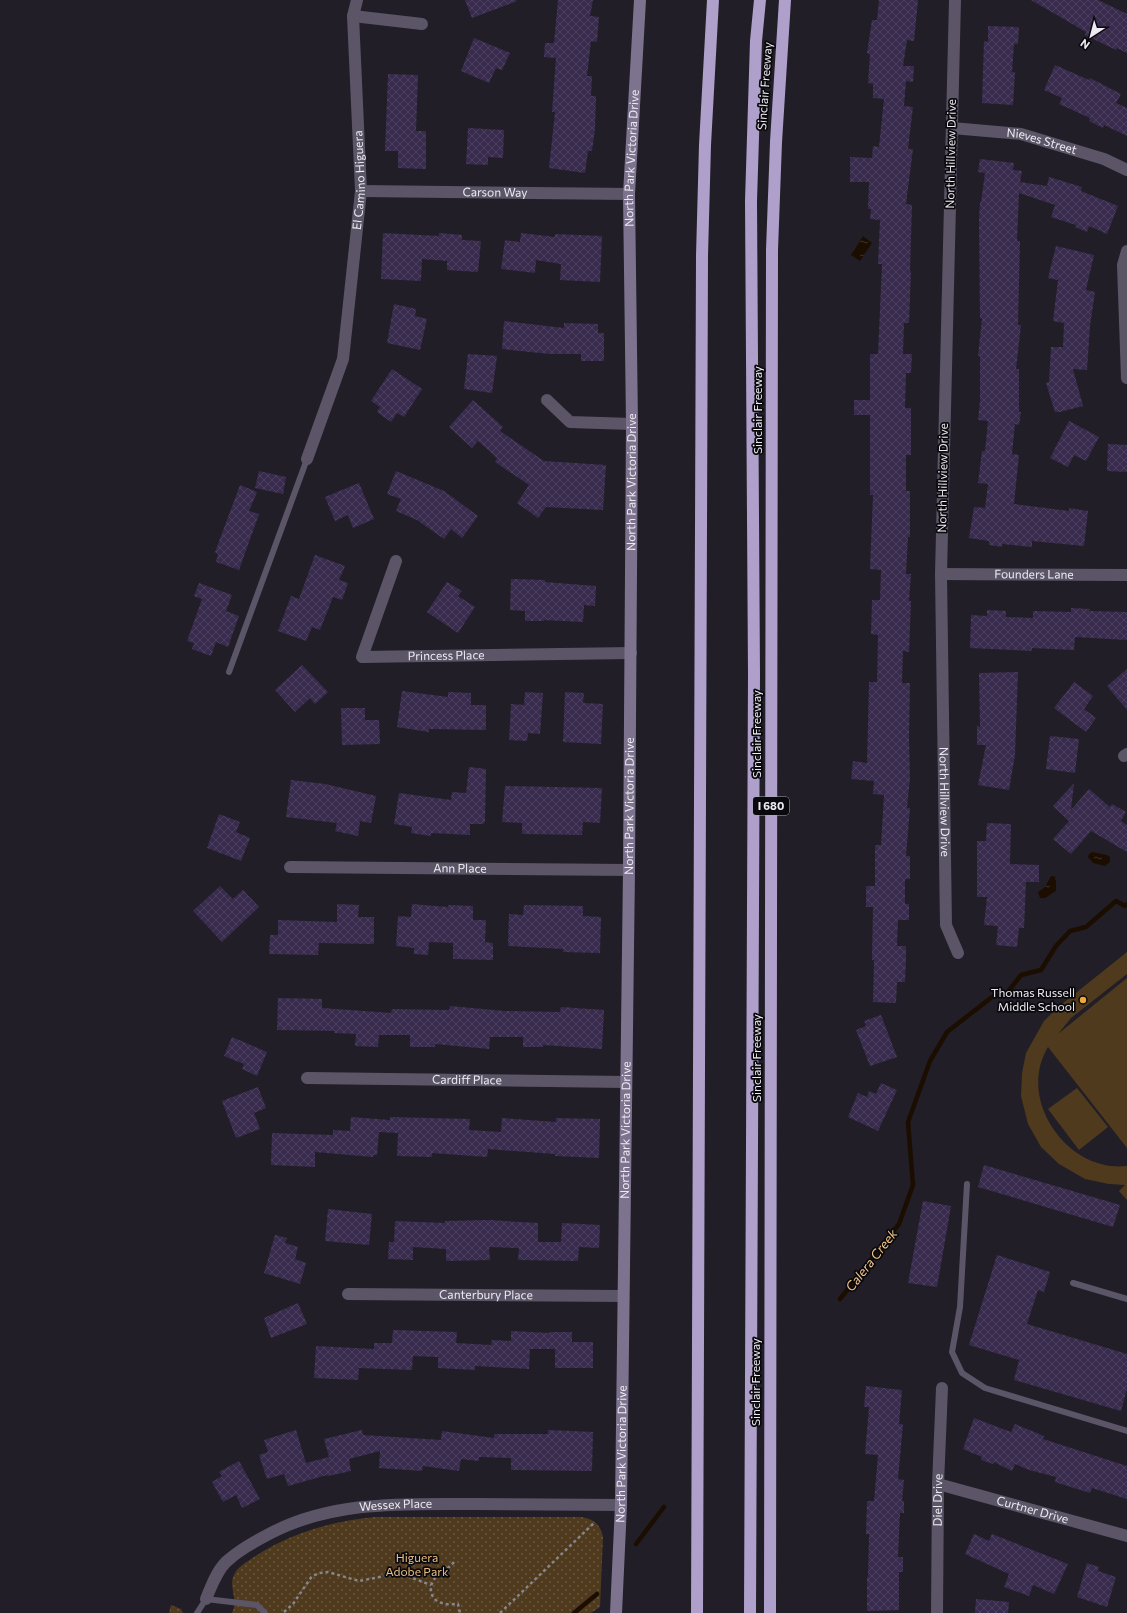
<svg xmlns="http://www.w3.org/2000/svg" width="1127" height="1613" viewBox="0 0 1127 1613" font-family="Commissioner,sans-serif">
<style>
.park{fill:url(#park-dots)}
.garden{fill:#4f3a1e}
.water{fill:url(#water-ripples)}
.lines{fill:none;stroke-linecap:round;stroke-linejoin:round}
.stream{stroke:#1b0e00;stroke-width:4.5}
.building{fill:url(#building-cross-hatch)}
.path{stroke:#88868d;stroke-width:2.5;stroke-dasharray:3 3;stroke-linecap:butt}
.lane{stroke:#5b5567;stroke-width:6}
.street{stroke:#5b5567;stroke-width:12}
.secondary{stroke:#7d738f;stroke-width:12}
.highway{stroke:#af9fcb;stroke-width:12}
.poi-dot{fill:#eda83c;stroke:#0a090d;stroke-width:1.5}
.labels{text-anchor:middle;stroke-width:3.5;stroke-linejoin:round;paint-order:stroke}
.shield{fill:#0a090d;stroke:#a9a7ad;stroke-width:1}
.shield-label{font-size:11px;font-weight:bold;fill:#edebf1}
.street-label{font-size:12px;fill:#edebf1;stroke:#0a090d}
.poi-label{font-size:12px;fill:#edebf1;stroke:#0a090d;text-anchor:end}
.park-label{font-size:12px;fill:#ebbe81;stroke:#0a090d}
.water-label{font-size:13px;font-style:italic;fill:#f3c588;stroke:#0a090d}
</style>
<defs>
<pattern id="park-dots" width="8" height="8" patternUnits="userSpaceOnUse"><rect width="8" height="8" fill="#4f3a1e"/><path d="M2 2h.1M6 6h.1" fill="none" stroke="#69573f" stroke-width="1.8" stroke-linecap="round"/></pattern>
<pattern id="water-ripples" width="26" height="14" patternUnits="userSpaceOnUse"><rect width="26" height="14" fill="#1b0e00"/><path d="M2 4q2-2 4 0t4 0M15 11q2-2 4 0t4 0" fill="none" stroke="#3c3126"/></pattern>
<pattern id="building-cross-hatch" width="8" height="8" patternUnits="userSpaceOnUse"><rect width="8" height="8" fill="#392b4e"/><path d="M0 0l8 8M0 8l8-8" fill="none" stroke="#4c405f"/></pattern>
</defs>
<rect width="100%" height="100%" fill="#211e27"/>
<path class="park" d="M375 1517H580C593 1518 601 1525 603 1537L600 1607 591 1613H232C239 1600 228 1587 234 1575 238 1566 247 1562 254 1557 291 1533 331 1521 375 1517Z
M171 1605 181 1609 183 1613H169Z"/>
<path class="garden" d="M1127 952V974L1071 1018 1058 1034 1127 978V1148L1048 1047C1016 1100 1068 1173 1127 1166V1200L1119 1191 1125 1185 1109 1184 1085 1179 1059 1164 1041 1147 1028 1124 1021 1096 1022 1073 1026 1053 1044 1021 1057 1008Z
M1077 1088 1108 1127 1079 1150 1048 1109Z"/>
<path class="water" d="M863 236 872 243 860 261 851 255Z
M1092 852 1107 855 1110 857V862L1105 866 1093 863 1088 857 1089 854Z
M1051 876 1056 877V891L1045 898H1040L1038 892 1045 887Z"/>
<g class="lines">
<path class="stream" d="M840 1299 899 1224 913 1185 908 1122 930 1061 947 1032 992 997 1007 993 1021 975 1041 970 1056 946 1070 931 1086 927 1116 901 1125 906 1127 904
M636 1544 664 1507
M574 1613 597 1594"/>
</g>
<path class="building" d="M465 0H516L517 1 472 18Z
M558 0H593L590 16 599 17 597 42 591 41 587 76H592L591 96H596L595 129 592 151H588L585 173 549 168 555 112H552L556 58 544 57 545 43H554Z
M879 0H918L914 41 907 40 903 66H914L913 82 906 81 904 106 913 107 908 149H913L906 204 912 205 910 271H911L909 323H904L903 354H912L911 373H906L905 408H911V455H906V491H910V537H908L906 574H911L909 601H911L909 652 903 651 902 683H910L909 739 910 778 907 808H910L906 856H910V879H905V904H909V920H898L897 946H906V960L905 982H897L896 1003 873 1002 874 960H872L873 907H866V886H875V845H881L884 795 873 794 874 781 851 779 853 761 867 763 869 682H877L878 635 871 634 872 600H880L881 570 870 569 873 495H870V415H854V400H870V354H878L882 264H878L880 220 870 219 871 209H868L869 182H850V157L872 158 873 146 879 147 884 99 873 98V84L868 83 870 54 867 53 872 20H877Z
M1031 0H1098L1127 14V53L1117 48 1116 50 1085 35 1086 32Z
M988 26 1019 27 1018 44H1014L1012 72H1015L1013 105 982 103 984 41 988 42Z
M474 38 510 53 502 70 496 68 489 83 461 71Z
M1055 65 1089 80 1090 78 1121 94 1116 103 1127 108V136L1104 125 1103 128 1089 121 1090 118 1059 104 1062 98 1044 90Z
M388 74 418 75 416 131H426V169L398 168V151H385Z
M468 128 504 130 503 158 488 157V165L466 164Z
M980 159 1014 163 1013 170 1022 171 1020 182 1047 186 1049 177 1082 187 1081 191 1118 206 1107 234 1089 226 1087 232 1075 227 1076 225 1051 217 1055 205 1019 193 1017 241H1020L1018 325H1021L1016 369H1019V412H1021L1019 425 1015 424 1012 454 1019 455 1014 504 1069 511V508L1088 511 1084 546 1032 541V547L1002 544V547L989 545V541L969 538 974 507 985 508 988 484 978 483 982 451H985L988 421 978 420 980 401V356H978L982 318H980L979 221 980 202H981L985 173 978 172Z
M383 233 439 236V233L462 235V240L481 241 478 272 447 270V261L422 259 421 281 381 279Z
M521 233 555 237V234L602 236 600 282 560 280 561 264 536 260 535 273 501 269 505 240 520 242Z
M1056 246 1094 255 1086 290 1095 292 1090 326 1087 370 1073 369 1083 406 1060 412H1055L1046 383 1049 382 1051 347H1063L1064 323 1053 321 1058 280 1048 278Z
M394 304 416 309 415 316 427 319 420 350 387 343Z
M504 321 564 328V323L598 324V333H604V361H581V354H550L502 349Z
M468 354 497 356 492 393 464 389Z
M392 369 422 389 404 417 397 413 391 422 377 412 380 407 371 401Z
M473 400 503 427 500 431 544 461 606 465 603 510 546 507 538 518 517 503 529 485 495 462 497 458 478 441 472 448 449 427Z
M1069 421 1099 437 1086 461 1074 455 1068 467 1050 458Z
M1108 444 1127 445V472L1107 471Z
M259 471 286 477 283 494 255 488Z
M396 471 444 491 478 516 462 538 451 529 444 539 417 520 396 511 401 499 387 494Z
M359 483 374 519 353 528 348 515 335 521 325 497Z
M240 485 257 492 249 511 259 514 239 570 216 562 218 554 215 552Z
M315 555 345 566 339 580 348 583 342 600 333 597 320 630 312 627 306 641 278 631 291 596 299 599Z
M511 579 545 580V582L596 586 595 606 584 605 583 622 544 620V621H525V611L510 610Z
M447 582 462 591 458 596 475 607 458 633 427 612Z
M199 583 232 595 226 611 239 616 228 647 216 642 211 656 192 649 194 643 187 641 202 599 194 596Z
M1071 608 1090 609 1089 611 1127 612V640L1075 637 1074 650 1032 648V651L970 648 971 615 987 616V610L1006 611V617L1033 618V611L1071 612Z
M302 665 328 692 315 704 310 698 295 712 275 690Z
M1127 669V710L1107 686Z
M1018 672 1015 755 1009 790 978 785 986 745H977V726L980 727 979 673Z
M1074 682 1093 696 1084 709 1096 718 1086 732 1054 708Z
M402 691 448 697V692L471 693V705H486V730L429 729V732L397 727Z
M525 692 543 693 540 734 528 733 527 741 509 740 511 704 524 705Z
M565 692 584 693 583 703 603 704 601 744 563 742Z
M341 708H365V720H379L380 744 342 745Z
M1050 736 1079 739 1075 773 1046 769Z
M469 767 486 769 485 822 483 824H470V835L431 833V836L411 833 412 827 394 824 399 793 451 800 452 792 466 793Z
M291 780 325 784 376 796 371 823 360 821 358 836 335 831 337 823 286 817Z
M1074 783 1071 810 1089 789 1110 807 1112 804 1126 812 1121 821 1127 825V852L1091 831 1071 854 1053 839 1069 821 1053 806Z
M505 786 602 788 600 823 583 822 582 835 522 834V823L502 822Z
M219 814 240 822 236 832 250 838 241 861 207 848Z
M987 823 1011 824 1010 864 1039 865V882H1026L1024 928H1019L1017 947 996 945 998 926 984 925 987 897H977V841H986Z
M220 886 233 899 243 890 259 907 222 942 193 911Z
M337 904 359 905 358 917H374V944L319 943 318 955 269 954 270 935H278V920L337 922Z
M412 904 448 907V905L473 906V920H486L485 942 493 943V960L453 959V943L429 942 428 955 414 954V948L396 946 398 916 411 917Z
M524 905 583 906V916L601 917 600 953 563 952V949L508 946 509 914 523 915Z
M278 998 322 999V1008L391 1013 392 1009 449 1010 450 1006 504 1011 560 1012 561 1007 604 1010 602 1049 543 1045V1047H523V1037H490L489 1049 435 1044V1047H410V1035H379L378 1047 355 1046 356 1034 334 1033 335 1031 277 1030Z
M881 1015 897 1057 870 1066 856 1030 866 1026 864 1021Z
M232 1037 267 1052 257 1076 242 1069 244 1064 224 1056Z
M881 1083 897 1090 878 1131 848 1117 858 1093 867 1097 869 1091 876 1094Z
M258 1087 266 1108 254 1113 260 1129 236 1138 222 1101Z
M351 1117 390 1120V1117L470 1119 469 1130 501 1132 502 1118 556 1122V1118L600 1119 599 1158 555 1156V1154L488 1149 487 1157 432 1153V1157L397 1156 398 1133 379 1132 377 1155H373V1157L315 1152V1167L271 1165 272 1133 333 1135V1130L350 1131Z
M984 1165 1120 1205 1113 1227 978 1187Z
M923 1201 951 1206 937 1287 908 1283Z
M328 1209 372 1214 369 1245 325 1241Z
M489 1220 538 1223V1242H561L562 1223 600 1225 599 1248 579 1247 578 1261 518 1260 519 1248 489 1247 490 1260 446 1261V1249L413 1247V1260L388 1259 389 1242H394L395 1221 445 1223V1221Z
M275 1235 287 1238 285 1243 298 1247 295 1259 306 1263 300 1284 264 1273Z
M997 1255 1050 1272 1044 1292 1038 1290 1027 1324 1127 1354V1389L1121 1411 1014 1380 1019 1360 969 1345Z
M298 1303 307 1324 271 1338 264 1318Z
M393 1330 457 1332 456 1343 491 1345 492 1340 511 1341V1331L549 1333V1332H572V1342H593V1368H555V1349H530L529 1369 475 1366V1370L438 1368V1357L413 1356 412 1370 359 1368 358 1380 314 1378 316 1346 374 1349V1343H392Z
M866 1386 902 1390 899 1424H903L898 1479 904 1480 902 1501H904V1513H900L898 1557H903V1572H899V1610L867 1611V1577H868L869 1534H866L867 1501H874L878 1455 865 1454 869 1407H864Z
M974 1418 1011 1432 1015 1424 1044 1436 1043 1439 1127 1466V1499L1092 1488 1090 1493 1055 1482 1056 1477 1029 1470 1015 1464 1012 1471 994 1462 993 1464 981 1460 982 1457 963 1449Z
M296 1430 306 1463 329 1457 324 1439 362 1430 363 1435 441 1440 442 1431 494 1438V1434H548V1430L593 1432 592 1471 511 1470V1458L479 1457V1461L461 1459 459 1471 423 1466 422 1471 379 1468 380 1451 349 1459 351 1471 328 1476 327 1475 288 1486 284 1474 267 1479 259 1455 268 1452 264 1440Z
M239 1461 260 1499 242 1508 236 1495 223 1502 212 1482 222 1476 219 1472Z
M974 1534 989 1541 992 1534 1068 1564 1054 1594 1033 1585 1029 1596 1004 1587 1009 1574 965 1554Z
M1087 1563 1099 1567 1098 1571 1116 1577 1107 1607 1077 1597Z
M976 1599 1009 1602 1008 1613H975Z"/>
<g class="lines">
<path class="path" d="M454 1562C449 1568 443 1571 437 1576 429 1583 428 1597 439 1602 445 1605 452 1604 458 1604L460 1613
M284 1612 293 1604 312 1576 320 1573 328 1572 359 1581 390 1575H404L431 1585
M500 1613 595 1522"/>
<path class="lane" d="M229 672 307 459
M967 1184 960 1307 952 1352 962 1373 985 1388 1127 1431
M1073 1283 1127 1299
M197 1613 206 1599 257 1605 265 1613"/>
<g class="street">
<path id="s1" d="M955 0 941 574 946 925 958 953"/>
<path d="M353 16 422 24"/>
<path id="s2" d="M952 128 1021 134 1104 159 1127 170"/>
<path id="s3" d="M361 191 629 194"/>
<path d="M1127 378 1123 265 1127 251"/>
<path d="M547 400 570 422 632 424"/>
<path id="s4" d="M307 459 343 359 361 191 353 16 357 0"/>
<path id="s5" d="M396 561 362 657 631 653"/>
<path id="s6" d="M941 574 1127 575"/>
<path d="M1124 756 1127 754"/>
<path id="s7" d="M290 867 629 870"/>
<path id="s8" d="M307 1078 626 1082"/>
<path id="s9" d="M348 1294 623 1296"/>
<path id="s10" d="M938 1484 1127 1536"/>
<path id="s11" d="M206 1599C211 1587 216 1572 226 1562 239 1550 254 1542 269 1534 333 1500 405 1504 476 1504 524 1504 572 1505 621 1505"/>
<path id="s12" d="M937 1613 938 1484 942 1388"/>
</g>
<path class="secondary" id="s13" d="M616 1613 621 1505 629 870 632 424 629 194 640 0"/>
<path class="highway" d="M697 1613 702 256 705 145 713 0
M750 1613 754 674 751 201 756 41 760 0
M770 1613 772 250 776 142 785 0"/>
</g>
<circle class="poi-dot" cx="1083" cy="1000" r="4"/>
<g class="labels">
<rect class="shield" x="753" y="797" width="36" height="18" rx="3"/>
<g class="shield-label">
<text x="771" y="810">I 680</text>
</g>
<g class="street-label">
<text transform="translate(765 86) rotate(-86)" y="4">Sinclair Freeway</text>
<text dy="4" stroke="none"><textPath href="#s2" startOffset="91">Nieves Street</textPath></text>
<text transform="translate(951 154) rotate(-89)" y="4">North Hillview Drive</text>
<text dy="4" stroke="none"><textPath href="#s13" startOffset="1455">North Park Victoria Drive</textPath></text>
<text dy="4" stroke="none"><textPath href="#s4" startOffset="286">El Camino Higuera</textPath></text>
<text dy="4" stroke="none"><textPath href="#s3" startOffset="134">Carson Way</textPath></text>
<text transform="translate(758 410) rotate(-90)" y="4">Sinclair Freeway</text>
<text transform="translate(943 478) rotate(-89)" y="4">North Hillview Drive</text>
<text dy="4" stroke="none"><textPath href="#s13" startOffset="1131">North Park Victoria Drive</textPath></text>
<text dy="4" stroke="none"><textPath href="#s6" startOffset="93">Founders Lane</textPath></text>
<text dy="4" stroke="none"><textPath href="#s5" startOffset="186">Princess Place</textPath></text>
<text transform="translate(757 734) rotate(-90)" y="4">Sinclair Freeway</text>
<text dy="4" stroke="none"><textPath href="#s1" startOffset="802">North Hillview Drive</textPath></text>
<text dy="4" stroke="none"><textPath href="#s13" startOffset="807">North Park Victoria Drive</textPath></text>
<text dy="4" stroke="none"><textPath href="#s7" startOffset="170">Ann Place</textPath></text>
<text transform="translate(757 1058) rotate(-90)" y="4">Sinclair Freeway</text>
<text dy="4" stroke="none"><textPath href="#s8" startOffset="160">Cardiff Place</textPath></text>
<text dy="4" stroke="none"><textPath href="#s13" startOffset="483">North Park Victoria Drive</textPath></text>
<text dy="4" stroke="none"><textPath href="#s9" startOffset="138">Canterbury Place</textPath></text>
<text transform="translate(756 1382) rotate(-90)" y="4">Sinclair Freeway</text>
<text dy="4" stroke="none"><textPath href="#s13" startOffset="159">North Park Victoria Drive</textPath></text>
<text dy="4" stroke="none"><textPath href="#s12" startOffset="113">Diel Drive</textPath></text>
<text dy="4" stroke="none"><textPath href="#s11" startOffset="225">Wessex Place</textPath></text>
<text dy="4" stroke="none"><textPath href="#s10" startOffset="98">Curtner Drive</textPath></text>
</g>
<g class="poi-label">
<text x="1075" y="997">Thomas Russell<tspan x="1075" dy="14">Middle School</tspan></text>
</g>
<g class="park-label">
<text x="417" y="1562">Higuera<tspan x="417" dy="14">Adobe Park</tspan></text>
</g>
<g class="water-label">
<text transform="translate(871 1260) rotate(-52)" y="5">Calera Creek</text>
</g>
</g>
<g transform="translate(1091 36) rotate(216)" stroke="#0a090d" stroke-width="3" paint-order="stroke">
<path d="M0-3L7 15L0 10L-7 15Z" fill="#edebf1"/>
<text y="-6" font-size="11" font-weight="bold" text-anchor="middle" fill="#edebf1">N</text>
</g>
</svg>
